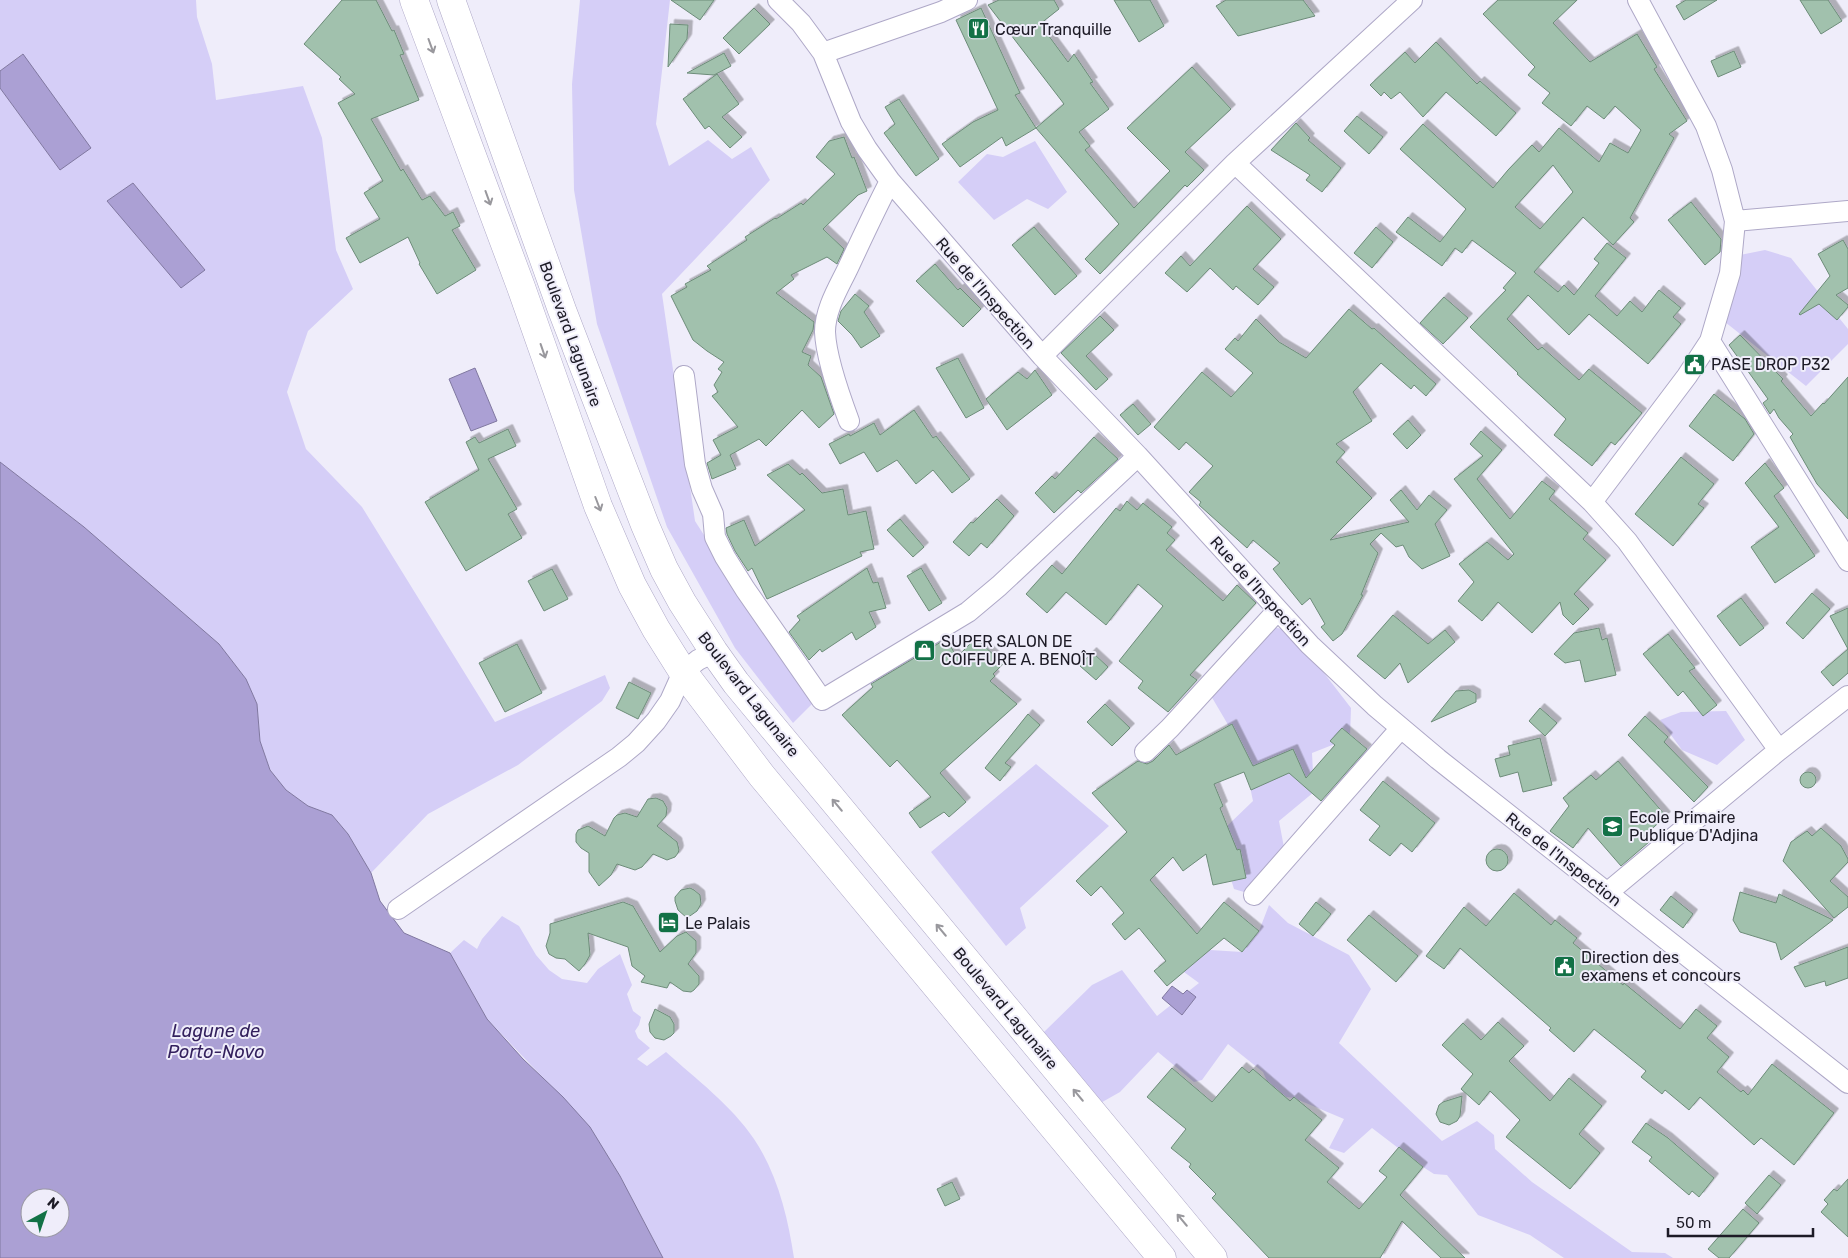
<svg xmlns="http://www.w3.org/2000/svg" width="1848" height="1258" viewBox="0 0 1848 1258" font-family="Rubik,sans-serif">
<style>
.green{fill:#d5cef7;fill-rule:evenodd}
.water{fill:#aba0d4;stroke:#8078a0;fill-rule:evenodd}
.building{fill:#a1c1ad;stroke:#6d8c79;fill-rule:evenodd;filter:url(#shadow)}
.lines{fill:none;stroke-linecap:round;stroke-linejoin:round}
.minor-casing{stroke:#aea8c7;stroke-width:22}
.highway-casing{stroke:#aea8c7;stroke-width:29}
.minor{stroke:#fff;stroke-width:20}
.highway{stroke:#fff;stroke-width:28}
.oneway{stroke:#99989d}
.labels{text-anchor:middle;stroke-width:4;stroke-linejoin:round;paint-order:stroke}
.poi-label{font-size:16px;fill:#1d1b26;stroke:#efedfa;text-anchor:start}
.street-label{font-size:16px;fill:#1d1b26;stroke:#efedfa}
.water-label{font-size:18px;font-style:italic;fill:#33205d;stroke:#efedfa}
</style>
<defs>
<filter id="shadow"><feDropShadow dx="4.5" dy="-4.5" stdDeviation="0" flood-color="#0004"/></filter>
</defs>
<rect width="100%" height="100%" fill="#efedfa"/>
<path class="green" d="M0 0H196L197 17 212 64 216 100 303 86 322 138 336 250 353 289 308 331 287 392 306 449 362 507 495 722 605 675 610 688 602 701 518 765 428 814 371 873 348 834 332 815 308 806 286 790 270 770 260 741 257 704 246 679 219 644 84 527 0 462V88L60 170 22 54 0 71ZM133 183 205 270 107 201Z
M580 0H670L656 124 669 166 708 140 732 159 751 147 770 180 662 294 695 521 812 704 793 723 735 648 667 527 597 324 574 190 572 84Z
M1035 141 1067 192 1048 209 1027 199 994 220 958 182 987 154 1003 157Z
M1765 250 1791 258 1848 329V344L1806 386 1725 322 1740 255Z
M1264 625 1286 630 1324 673 1351 708 1350 738 1312 753 1314 792 1279 821 1286 858 1254 895 1234 889 1221 847 1226 827 1253 801 1246 768 1227 723 1207 689Z
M1726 711 1745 740 1717 765 1682 750 1660 720 1681 712Z
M1036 764 1109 826 1020 908 1026 928 1006 946 931 852Z
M1269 905 1288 923 1349 955 1371 989 1339 1043 1442 1141 1477 1121 1494 1135 1495 1149 1532 1182 1632 1252 1665 1253 1673 1258H1564L1530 1235 1478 1215 1447 1175 1434 1174 1423 1167 1372 1128 1344 1153 1329 1148 1344 1119 1294 1098 1286 1097 1267 1081 1263 1072 1228 1044 1202 1080 1194 1082 1158 1052 1120 1092 1097 1105 1045 1046 1044 1032 1092 985 1122 970 1157 1016 1199 983 1184 972 1210 950 1242 952 1259 931Z
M502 916 519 926 536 955 549 970 562 979 587 983 598 969 620 954 632 985 627 994 633 1011 641 1017 639 1025 635 1031 638 1038 650 1048 637 1059 647 1066 666 1052C696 1079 731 1105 754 1139 777 1173 788 1217 794 1258H663L620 1176 590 1127 487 1019 450 953 464 940 477 949 482 939Z"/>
<path class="water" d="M23 54 91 148 60 170 0 88V71Z
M133 183 205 270 181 288 107 201Z
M475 368 497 421 471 431 449 379Z
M0 462 84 527 219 644 246 679 257 704 260 741 270 770 286 790 308 806 332 815 348 834 371 873 380 901 404 933 450 953 487 1019 523 1059 563 1097 590 1127 620 1176 663 1258H0ZM30 1198H60V1228H30Z
M1172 986 1183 994 1187 990 1196 997 1182 1015 1162 998Z"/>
<path class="building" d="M342 0H376L392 31 394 30 404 54 400 55 419 100 371 119 401 171 403 169 422 200 430 196 445 216 453 212 460 226 452 230 476 270 437 294 419 264 420 263 408 237 360 263 346 238 380 219 364 193 383 181 338 103 355 94 339 79 341 77 304 44Z
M671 0H714L700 20Z
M999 0H1054L1059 9 1040 24 1068 62 1074 54 1093 82 1090 83 1109 109 1079 132 1090 146 1085 150 1134 208 1170 171 1127 128 1192 67 1231 109 1185 152 1204 170 1187 187 1185 185 1100 274 1085 259 1119 224 1036 128 1064 104 988 5Z
M1114 0H1150L1164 26 1139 42Z
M1226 0H1303L1315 16 1238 36 1216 6Z
M1498 0H1577L1553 23 1590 62 1637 34 1657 67 1654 69 1687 121 1669 134 1674 138 1630 218 1634 222 1613 245 1583 217 1534 272 1558 292 1564 285 1574 295 1599 263 1594 259 1607 243 1626 258 1595 296 1617 316 1630 301 1642 312 1659 290 1681 308 1673 317 1681 324 1648 364 1589 314 1569 335 1528 295 1507 319 1538 350 1542 347 1579 380 1589 369 1642 413 1615 445 1611 442 1592 466 1554 435 1566 419 1517 374 1518 373 1470 327 1506 290 1503 288 1516 273 1472 240 1462 253 1455 248 1442 266 1396 232 1408 217 1440 242 1466 209 1400 149 1423 124 1493 188 1508 170 1532 145 1539 152 1559 128 1599 162 1610 143 1628 153 1641 130 1615 106 1604 119 1587 106 1571 126 1542 103 1550 93 1528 75 1535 67 1483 14ZM1553 165 1573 192 1540 229 1515 207Z
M1686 0H1717L1684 20 1676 6Z
M1800 0H1828L1842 21 1821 34Z
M754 8 770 24 739 54 723 38Z
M981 8 1020 93 1015 95 1036 128 1006 146 1002 137 960 167 942 144 973 122 998 110 956 20Z
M670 24 688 25 687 39 668 67Z
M1436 42 1477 84 1480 81 1516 113 1496 136 1446 92 1423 117 1400 92 1391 99 1384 92 1381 96 1370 85 1405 52 1415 63Z
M1734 51 1741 67 1718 77 1711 61Z
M724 53 731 66 714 75 687 73Z
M717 74 739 104 722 117 742 137 730 148 709 126 705 129 683 99Z
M899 99 939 159 916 176 884 133 895 124 885 107Z
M1357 116 1383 137 1369 154 1344 131Z
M1296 123 1310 138 1308 140 1341 168 1322 192 1306 180 1310 175 1271 150Z
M844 137 852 158 854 157 867 191 858 195 823 229 844 249 837 264 827 257 791 275 794 279 776 293 814 322 813 330 802 352 811 356 808 365 821 377 834 414 819 428 802 410 766 446 759 439 730 455 736 469 712 479 707 463 721 455 713 440 738 427 712 396 718 392 714 385 722 372 718 369 724 362 707 351 693 340 671 296 687 287 685 284 711 270 707 266 747 240 745 237 775 218 776 219 801 203 803 205 835 174 816 157 829 141Z
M1691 202 1721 239 1720 252 1705 265 1668 220Z
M1247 206 1281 239 1253 269 1274 287 1258 305 1236 286 1233 290 1210 268 1187 292 1165 273 1181 256 1190 266Z
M1034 227 1077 276 1055 295 1012 245Z
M1376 227 1393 242 1372 268 1354 253Z
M1843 240 1848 249V288L1836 295 1848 305V307L1837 320 1819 304 1800 315 1799 314 1830 276 1818 254Z
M935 264 958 290 960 288 981 309 963 327 916 281Z
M855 294 869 306 864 312 880 336 861 348 852 335 838 321 841 311Z
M1444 297 1468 318 1443 344 1420 323Z
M1349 309 1372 329 1374 328 1436 384 1426 396 1414 385 1411 389 1381 363 1353 392 1372 421 1336 444 1345 452 1336 462 1372 498 1330 540 1409 522 1390 500 1401 490 1417 510 1429 495 1447 510 1435 524 1450 556 1422 569 1409 557 1403 545 1396 547 1381 533 1370 544 1378 553 1361 595H1363L1342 634 1333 641 1321 627 1325 624 1310 598 1302 605 1273 569 1280 563 1253 540 1247 548 1199 505 1201 502 1189 492 1213 466 1186 442 1179 450 1154 427 1202 372 1231 397 1253 373 1225 349 1235 338 1238 341 1256 319 1279 342 1306 358Z
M1100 316 1114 330 1086 356 1108 379 1096 390 1061 353Z
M1740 335 1783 379 1781 381 1811 416 1823 403 1824 404 1848 377V519L1817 484 1790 437 1793 434 1779 418 1774 409 1770 414 1763 403 1768 399 1729 345Z
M958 358 984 408 966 418 936 368Z
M1035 370 1052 395 1007 430 986 399 1018 372 1027 379Z
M1714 394 1745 419 1754 434 1733 461 1689 426Z
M1133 404 1151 424 1138 435 1120 415Z
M914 410 933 438 936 436 970 479 952 493 933 470 916 484 897 460 877 472 864 452 840 464 829 444 849 434 850 436 874 423 880 435Z
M1408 420 1421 435 1407 449 1393 434Z
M508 429 516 446 488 459 517 509 508 514 522 538 466 571 425 502 479 470 466 442 475 437 479 443Z
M1481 431 1502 450 1477 479 1510 519 1542 481 1555 491 1549 499 1588 533 1583 539 1606 560 1574 594 1589 609 1573 625 1563 615 1560 602 1532 633 1498 602 1482 621 1458 601 1474 582 1459 564 1487 542 1508 560 1514 554 1454 479 1483 456 1470 444Z
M1094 437 1118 459 1081 493 1078 490 1054 513 1035 493 1052 476 1055 479Z
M1681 457 1714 484 1698 504 1704 508 1673 546 1635 514Z
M1765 463 1784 488 1774 496 1815 556 1775 583 1751 547 1779 527 1745 483Z
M788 464 800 475 802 473 822 493 843 489 848 515 866 511 874 549 860 552 862 556 767 599 752 568 748 571 735 551 727 534 726 528 744 520 755 546 805 510 767 475Z
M997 499 1014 516 987 548 981 543 969 556 953 542 971 522 973 523Z
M1127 501 1137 510 1143 503 1172 527 1167 533 1175 540 1166 550 1223 601 1237 585 1256 603 1190 675 1197 680 1168 712 1138 688 1143 681 1119 661 1163 606 1138 584 1106 625 1066 592 1047 613 1026 594 1052 565 1062 574 1116 508 1120 511Z
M900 519 924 547 913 557 887 530Z
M867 568 873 583 878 582 886 608 869 612 876 627 856 640 852 632 822 652 820 649 809 660 789 632 800 620 797 616Z
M921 568 942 603 929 611 907 576Z
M552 569 568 599 544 611 528 581Z
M1812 593 1830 609 1803 639 1786 623Z
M1741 598 1764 628 1740 646 1717 616Z
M1848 608V673L1833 686 1821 672 1848 649 1830 616Z
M1393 615 1428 644 1445 630 1455 642 1408 683 1400 663 1385 679 1357 656Z
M1599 628 1602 640 1607 638 1616 675 1585 682 1580 660 1565 663 1554 654 1574 633Z
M1668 634 1695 668 1689 671 1717 705 1703 716 1683 691 1678 696 1643 654Z
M976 638 1003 664 993 674 995 676 990 681 1017 704 940 773 966 802 949 817 944 812 920 828 909 813 931 797 897 760 890 767 842 715 873 687 871 684 946 639 957 657Z
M517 644 542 693 505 712 479 663Z
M1092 652 1108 667 1096 680 1080 666Z
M629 682 651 693 638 719 616 708Z
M1469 690 1476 694V702L1431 722 1456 691Z
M1105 704 1130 728 1112 746 1087 722Z
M1540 708 1557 723 1545 736 1529 721Z
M1028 714 1040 725 1005 763 1011 767 1000 781 985 768Z
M1645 716 1668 737 1664 742 1708 787 1694 802 1628 735Z
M1232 724 1253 766 1293 749 1306 778 1335 745 1330 741 1342 728 1367 749 1321 801 1289 773 1251 790 1244 772 1214 784 1223 806 1220 808 1237 850 1240 849 1246 878 1213 885 1206 854 1183 871 1173 857 1150 880 1197 934 1224 902 1259 931 1242 952 1224 938 1167 986 1154 971 1166 961 1139 928 1125 940 1112 924 1124 913 1101 886 1091 896 1076 881 1127 832 1092 793 1138 761 1147 764 1153 761 1169 745 1176 755Z
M1540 738 1552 785 1523 792 1518 772 1500 777 1495 759 1510 755 1508 746Z
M1618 761 1666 816 1644 836 1649 842 1621 866 1588 828 1573 848 1550 831 1569 806 1563 798 1591 775 1596 780Z
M1800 780a8 8 0 1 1 16 0a8 8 0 1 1-16 0Z
M1383 781 1435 823 1412 852 1401 843 1390 856 1369 840 1380 826 1360 810Z
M656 798 663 801 667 808 666 816 657 826 677 842 679 850 678 853 675 857 667 860 653 854 642 867 635 870 617 864 611 875 599 886 589 872V853L581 848 576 842V834L578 830 588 826 605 836 614 818 617 815 625 813 637 817 648 799Z
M1821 828 1841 846 1848 859V862L1830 881 1848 897V907L1834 918 1783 861 1791 842 1807 831 1812 836Z
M1486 860a11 11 0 1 1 22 0a11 11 0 1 1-22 0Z
M690 888 694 890 700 895 701 904 697 911 687 918 678 910 675 901V897L681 890Z
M1740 892 1776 903 1779 894 1833 920 1781 960 1776 943 1740 932 1733 920Z
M1514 893 1551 925 1555 920 1577 938 1573 943 1623 985 1624 983 1680 1029 1696 1009 1717 1026 1707 1038 1729 1057 1717 1072 1741 1092 1743 1090 1748 1095 1772 1064 1834 1113 1794 1165 1761 1138 1754 1145 1700 1097 1689 1110 1665 1090 1662 1094 1641 1077 1646 1071 1594 1029 1574 1052 1549 1030 1551 1028 1460 948 1444 969 1426 956 1464 907 1486 926Z
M1671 896 1693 914 1683 928 1660 910Z
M623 902 633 906 660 952 677 936 686 932 696 941V953L688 964 699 976V984L694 990 691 992 683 991 670 982 667 988 641 982 645 976 632 966 628 947 588 933 590 955 585 964 579 971 565 959 556 958 549 954 546 946 550 933V924Z
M1316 902 1331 914 1313 936 1299 924Z
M1369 915 1418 956 1396 982 1347 940Z
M1848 947V978L1826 986 1825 981 1805 987 1794 967Z
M655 1009 670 1017 674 1024V1033L671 1036 664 1040 655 1038 650 1032 649 1024Z
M1498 1022 1524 1046 1509 1061 1550 1101 1569 1078 1602 1106 1579 1134 1600 1153 1570 1189 1506 1137 1520 1120 1490 1091 1479 1105 1461 1089 1473 1074 1442 1045 1463 1023 1481 1040Z
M1242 1067 1249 1073 1253 1069 1290 1101 1294 1097 1322 1120 1305 1140 1339 1168 1327 1182 1359 1209 1387 1177 1379 1171 1399 1147 1423 1167 1400 1195 1465 1258H1441L1402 1221 1380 1258H1269L1212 1198 1216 1194 1189 1167 1191 1164 1171 1148 1186 1129 1147 1097 1172 1068 1212 1102Z
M1462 1096 1460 1116 1457 1121 1449 1125 1440 1122 1436 1114 1439 1105 1443 1102Z
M1646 1123 1668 1138 1714 1178 1699 1197 1692 1191 1689 1195 1649 1161 1652 1157 1632 1142Z
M1769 1175 1781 1185 1757 1214 1745 1203Z
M1848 1179V1237L1821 1212 1828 1204 1824 1200 1834 1189 1837 1191Z
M952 1182 960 1199 945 1206 937 1189Z
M1743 1209 1759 1223 1729 1258H1719L1708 1249Z"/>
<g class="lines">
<defs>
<path id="minor" d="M778 0 801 23 823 53 851 122 867 149 890 181 1042 356 1138 456 1310 645 1375 706 1438 759 1848 1083
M823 53 941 12 967 0
M1235 163 1592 502 1627 541 1779 750
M1735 221 1848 211
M1710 341 1848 561
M1042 356 1235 163 1412 0
M684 376 695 464 702 489 713 514 715 537 725 557 745 589 822 700 968 612 999 586 1138 456
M849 421C840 397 826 358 825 332 825 309 839 287 848 268 862 238 875 210 890 181
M1592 502 1687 376 1710 341 1730 273 1735 221 1722 170 1706 126 1638 0
M1145 752 1170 728 1278 610
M1607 893 1779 750 1848 696
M1254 895 1401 728
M398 909 619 757 636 743 656 721 670 701 683 672 698 660 714 652"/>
<path id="highway" d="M414 0 521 287 598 506 632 585 656 629 683 672 762 776 1162 1258
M451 0 562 310 645 525 664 569 682 602 714 652 736 683 1213 1258"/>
</defs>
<use href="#minor" class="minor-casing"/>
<use href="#highway" class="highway-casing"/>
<use href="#minor" class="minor"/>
<use href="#highway" class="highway"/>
</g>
<defs><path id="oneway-shaft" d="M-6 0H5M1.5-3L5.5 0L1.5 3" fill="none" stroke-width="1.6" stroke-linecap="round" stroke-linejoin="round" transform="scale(1.25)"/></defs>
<g class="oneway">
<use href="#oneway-shaft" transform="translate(431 46) rotate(70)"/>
<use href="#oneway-shaft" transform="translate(488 198) rotate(70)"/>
<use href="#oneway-shaft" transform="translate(543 351) rotate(71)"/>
<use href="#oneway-shaft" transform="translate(598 504) rotate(69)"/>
<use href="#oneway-shaft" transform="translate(837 805) rotate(-130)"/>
<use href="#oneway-shaft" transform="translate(941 930) rotate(-130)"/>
<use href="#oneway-shaft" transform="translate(1078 1095) rotate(-130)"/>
<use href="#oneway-shaft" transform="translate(1182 1220) rotate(-130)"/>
</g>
<defs>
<symbol id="restaurant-square" viewBox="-11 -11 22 22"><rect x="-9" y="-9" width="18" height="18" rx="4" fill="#127146" stroke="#efedfa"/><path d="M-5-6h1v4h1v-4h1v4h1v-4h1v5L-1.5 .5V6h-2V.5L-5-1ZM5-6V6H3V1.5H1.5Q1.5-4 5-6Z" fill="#fff"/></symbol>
<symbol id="civic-square" viewBox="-11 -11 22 22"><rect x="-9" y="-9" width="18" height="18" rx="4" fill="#127146" stroke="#efedfa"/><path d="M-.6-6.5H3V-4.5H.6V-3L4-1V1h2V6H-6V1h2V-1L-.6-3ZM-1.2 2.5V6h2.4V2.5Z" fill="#fff"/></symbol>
<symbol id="shop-square" viewBox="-11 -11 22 22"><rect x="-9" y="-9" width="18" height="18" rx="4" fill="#127146" stroke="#efedfa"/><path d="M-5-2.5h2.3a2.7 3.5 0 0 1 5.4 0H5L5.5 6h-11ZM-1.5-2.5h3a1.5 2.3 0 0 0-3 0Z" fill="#fff"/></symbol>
<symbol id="school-square" viewBox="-11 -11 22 22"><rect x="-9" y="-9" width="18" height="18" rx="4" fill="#127146" stroke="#efedfa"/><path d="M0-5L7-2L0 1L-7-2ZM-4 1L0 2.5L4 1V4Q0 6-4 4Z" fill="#fff"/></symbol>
<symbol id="hotel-square" viewBox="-11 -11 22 22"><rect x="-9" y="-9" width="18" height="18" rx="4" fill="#127146" stroke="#efedfa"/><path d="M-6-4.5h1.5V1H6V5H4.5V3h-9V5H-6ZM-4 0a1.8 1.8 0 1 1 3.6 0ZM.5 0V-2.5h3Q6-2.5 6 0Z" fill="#fff"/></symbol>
</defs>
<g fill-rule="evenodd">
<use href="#restaurant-square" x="966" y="16" width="25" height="25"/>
<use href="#civic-square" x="1682" y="352" width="25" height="25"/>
<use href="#shop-square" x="912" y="638" width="25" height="25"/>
<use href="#school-square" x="1600" y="814" width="25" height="25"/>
<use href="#hotel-square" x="656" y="910" width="25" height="25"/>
<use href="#civic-square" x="1552" y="954" width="25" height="25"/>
</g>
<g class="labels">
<g class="poi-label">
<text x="995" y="35">Cœur Tranquille</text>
<text x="1711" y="370">PASE DROP P32</text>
<text x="941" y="647">SUPER SALON DE<tspan x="941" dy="18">COIFFURE A. BENOÎT</tspan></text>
<text x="1629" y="823">Ecole Primaire<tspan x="1629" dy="18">Publique D'Adjina</tspan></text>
<text x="685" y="929">Le Palais</text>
<text x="1581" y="963">Direction des<tspan x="1581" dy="18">examens et concours</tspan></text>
</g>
<g class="street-label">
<text transform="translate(986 293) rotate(49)" y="6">Rue de l'Inspection</text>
<text transform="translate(571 334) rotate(70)" y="6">Boulevard Lagunaire</text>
<text transform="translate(1261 591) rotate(48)" y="6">Rue de l'Inspection</text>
<text transform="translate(749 694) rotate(52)" y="6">Boulevard Lagunaire</text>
<text transform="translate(1564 859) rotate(38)" y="6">Rue de l'Inspection</text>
<text transform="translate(1006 1008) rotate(50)" y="6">Boulevard Lagunaire</text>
</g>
<g class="water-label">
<text x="216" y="1037">Lagune de<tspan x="216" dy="21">Porto-Novo</tspan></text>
</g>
</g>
<g transform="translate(45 1213) rotate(40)"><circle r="24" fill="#efedfa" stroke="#9b99a5"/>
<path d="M0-4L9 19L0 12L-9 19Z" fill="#127146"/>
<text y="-8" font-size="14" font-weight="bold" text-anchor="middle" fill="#1d1b26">N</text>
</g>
<path d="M1668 1228v8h145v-8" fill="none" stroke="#1d1b26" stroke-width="2.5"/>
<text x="1676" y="1228" font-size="15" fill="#1d1b26" stroke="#efedfa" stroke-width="4" paint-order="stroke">50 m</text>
</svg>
